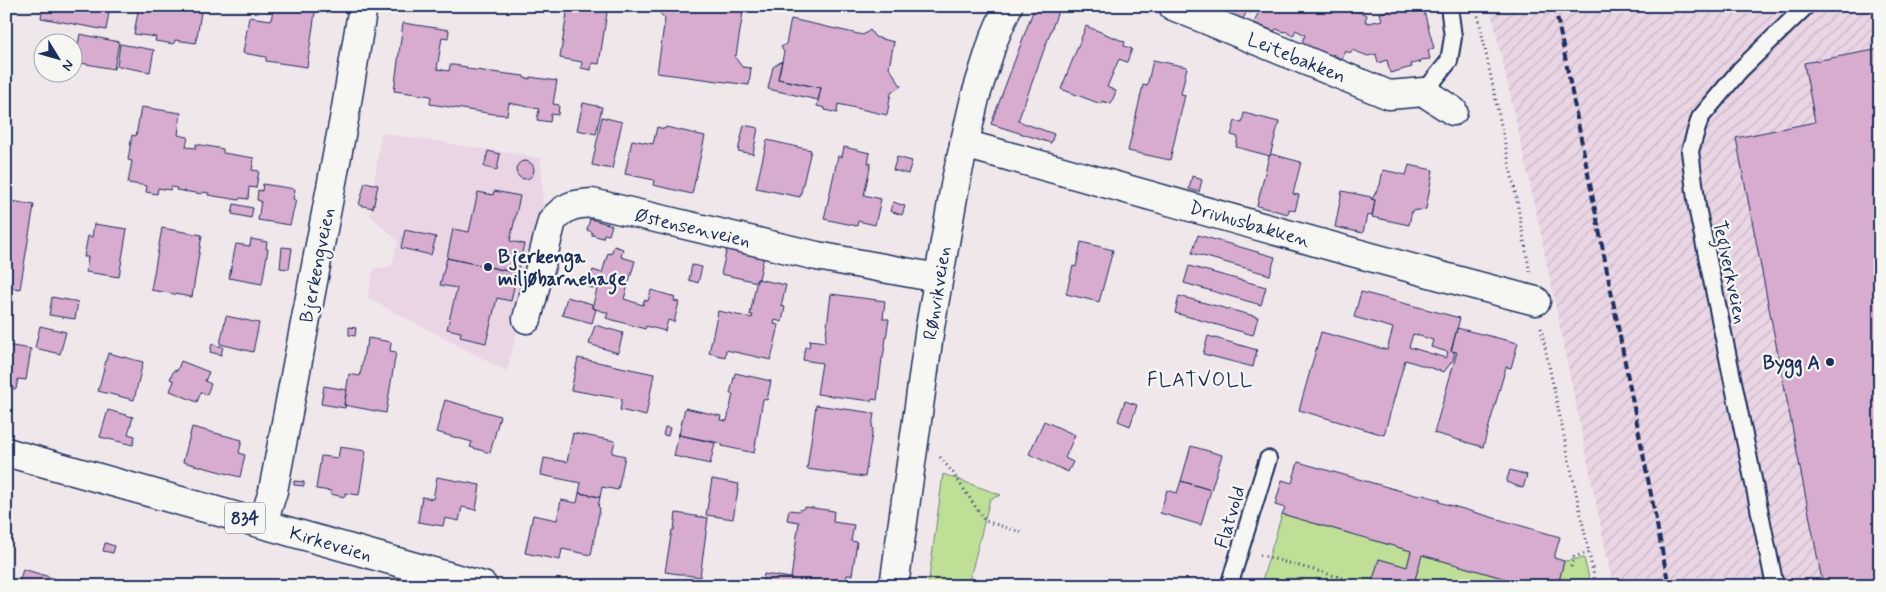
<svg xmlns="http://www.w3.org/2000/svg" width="1886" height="592" viewBox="0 0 1886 592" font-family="Mynerve,sans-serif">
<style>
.built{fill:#e9d5e3}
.industrial{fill:url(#industrial-furrows)}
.green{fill:#bfde96;stroke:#6d867a}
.building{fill:#d8accf;stroke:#1b2f5e;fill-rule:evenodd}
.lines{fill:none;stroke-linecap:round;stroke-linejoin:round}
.lane-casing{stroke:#1b2f5e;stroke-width:20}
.street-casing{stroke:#1b2f5e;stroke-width:31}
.secondary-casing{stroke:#1b2f5e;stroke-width:31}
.primary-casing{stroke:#1b2f5e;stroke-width:31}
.path{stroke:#1b2f5e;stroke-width:3;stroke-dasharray:1 4;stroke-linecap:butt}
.lane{stroke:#f6f6f2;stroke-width:16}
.street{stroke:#f6f6f2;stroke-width:28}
.secondary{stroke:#f6f6f2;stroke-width:28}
.primary{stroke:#f6f6f2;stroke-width:28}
.rail{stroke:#1b2f5e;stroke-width:4;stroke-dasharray:8 4;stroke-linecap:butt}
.poi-dot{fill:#1b2f5e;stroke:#f6f6f2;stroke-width:2}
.labels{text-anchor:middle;stroke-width:4.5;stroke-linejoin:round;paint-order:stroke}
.shield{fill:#f6f6f2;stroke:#5d6b8a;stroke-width:1}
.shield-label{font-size:18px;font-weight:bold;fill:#1b2f5e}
.street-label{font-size:19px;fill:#1b2f5e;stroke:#f6f6f2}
.poi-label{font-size:19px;font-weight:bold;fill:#1b2f5e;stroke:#f6f6f2;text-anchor:start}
.neighbourhood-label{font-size:20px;letter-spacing:1px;fill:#1b2f5e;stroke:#f6f6f2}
</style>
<defs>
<pattern id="industrial-furrows" width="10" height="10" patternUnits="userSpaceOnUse" patternTransform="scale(1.25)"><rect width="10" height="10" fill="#e9d5e3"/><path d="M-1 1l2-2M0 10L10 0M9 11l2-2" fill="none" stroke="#c7b7c5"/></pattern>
</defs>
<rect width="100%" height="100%" fill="#f0e7eb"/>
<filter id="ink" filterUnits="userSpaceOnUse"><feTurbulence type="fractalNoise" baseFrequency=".02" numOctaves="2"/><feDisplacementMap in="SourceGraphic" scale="10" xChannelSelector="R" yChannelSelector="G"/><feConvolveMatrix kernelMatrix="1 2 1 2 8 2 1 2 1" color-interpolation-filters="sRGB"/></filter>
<g filter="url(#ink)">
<path class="built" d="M381 133 541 158 544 226 507 371 367 298 374 269 392 266 398 241 370 215Z"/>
<path class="industrial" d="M1490 6H1880V586H1613L1538 220Z"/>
<path class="green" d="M943 474 1001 495 990 499 968 586H928Z
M1282 514 1411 551 1407 567 1379 559 1371 586H1265L1261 584Z
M1422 555 1531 586H1424L1414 583Z
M1584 558 1591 586H1546L1547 582 1558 585 1564 561Z"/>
<path class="building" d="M43 6H110L106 30 41 18Z
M139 6H202L196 43 175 40 174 44 155 41 156 37 134 34Z
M274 6H316L307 67 266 61V57L243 53 249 17 271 20Z
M568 6H608L599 64 592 63 591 70 581 68 582 62 560 58Z
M667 6H744L736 56H734L742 67 751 68 749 85 657 73 665 19 660 13Z
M1035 6H1060L1018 121 1054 134 1051 143 991 124Z
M1211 6H1354L1353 10 1367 15 1365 21 1369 23 1382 20 1380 13 1406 6 1409 12 1423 8 1434 48 1428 50 1430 59 1420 60 1421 62 1411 64 1412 67 1390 73 1387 60 1378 63 1376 54 1368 56 1352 50 1351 53 1345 51 1342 60 1333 54 1332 56 1321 51 1320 55 1300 47 1305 35 1296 30 1293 36 1285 31V32L1276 29 1274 31 1254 23 1259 11 1252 8 1251 13 1247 11 1243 19 1226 12 1225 16 1209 9Z
M791 19 863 35 870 30 875 37 894 42 889 67 901 86 891 93 887 115 838 104 837 113 825 110V108L817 106 821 88 778 79 784 52 781 47 786 44Z
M403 23 449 30 448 38 442 37 437 69 449 71 450 65H454L467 67V69L524 76V78L530 79V77L557 81 553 104 559 105 558 115 551 114 550 122 537 120 539 109 509 103 507 115 494 114 430 104 431 96 394 91Z
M1086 26 1125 42 1124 46 1132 49 1127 62 1119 59 1107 87 1116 91 1111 104 1102 101 1101 104 1061 89Z
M80 34 119 42 114 69 75 62Z
M120 44 154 50 150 72 117 66Z
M1880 49V586H1823L1736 138 1815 122 1804 63Z
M1153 60 1187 67 1181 94 1185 95 1170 160 1128 151 1143 85 1147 86Z
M782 61 778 79 821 88 818 100 768 89 773 67Z
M583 103 602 107 596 134 577 130Z
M141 107 181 113 178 135 188 137 186 147 196 148V144L223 149V153L254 158 252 170 259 171 256 188 249 187 248 199 240 198 239 200 208 195 209 193 202 192V194L176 190 177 188 171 187 170 190 158 188 157 194 146 192 147 186 128 183 132 161 128 160 132 135 136 136Z
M1244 113 1279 122 1270 156 1236 147 1238 137 1231 135 1235 121 1242 123Z
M602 117 622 122 612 169 592 165Z
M744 125 758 128 753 154 738 151Z
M657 127 665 129 666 127 705 136 692 194 653 185 654 180 625 174 632 140 653 144Z
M767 140 811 150 800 197 756 188Z
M844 147 870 153 868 163H871L864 195 881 199 875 225 858 221 857 226 824 219 838 156 842 157Z
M488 151 500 154 497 170 484 167Z
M1271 154 1301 162 1293 194 1299 195 1295 211 1289 209 1288 214 1257 206 1269 156Z
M897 157 912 161 908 174 893 170Z
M516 170a9 9 0 1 1 18 0a9 9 0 1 1-18 0Z
M1409 165 1433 170 1426 209 1412 211 1409 225 1372 217 1375 200 1372 199 1380 185 1383 170 1406 175Z
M1192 176 1202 180 1199 192 1189 189Z
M365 182 378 185 373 208 359 205Z
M263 184 295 189 293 199 296 200 290 225 258 220 261 201 257 200 258 190 262 191Z
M494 191 520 196 510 241 524 244 517 273 447 258 453 229 469 232 478 192 493 195Z
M1342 191 1371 197V199L1375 200 1372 216 1367 215 1363 233 1335 227Z
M6 200 34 205 20 289 6 287Z
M893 202 905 206 902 215 890 211Z
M234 204 253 208 251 218 232 214Z
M590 219 612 225 609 235 604 234 603 238 592 235V232L587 230Z
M94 224 127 229 119 277 86 272 88 257H84L88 236 92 237Z
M162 228 202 235 192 297 151 290Z
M405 230 436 237 431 255 401 248Z
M1198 235 1275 257 1270 275 1192 253Z
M251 239 267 242 266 249H268L262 284 229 278 236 244 250 246Z
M1081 242 1113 250 1099 302 1066 294 1073 266 1076 267Z
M614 246 623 249 621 257 635 261 624 299 643 305 644 300 648 301 651 290 675 297 674 301 679 302 674 322 668 320 665 331 646 326 645 329 606 318 608 313 592 308 597 289 588 287 593 270 602 273 608 253 611 254Z
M282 247 292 248 289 269 280 268Z
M727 248 764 256 759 279H757V282L721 274Z
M447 258 517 273 511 301 497 298 486 343 460 337 461 332 447 329 457 288 440 285Z
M692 265 702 267 698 283 689 280Z
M1189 266 1266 287 1261 305 1184 283Z
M757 279 786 285 781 306 785 307 782 322 775 320 774 324 779 325 771 360 726 350 725 357 709 353 718 311 752 318 753 315H750Z
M1361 292 1460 318 1451 351 1455 352 1453 360 1444 372 1405 360 1384 435 1299 410 1321 332 1387 350 1393 328 1354 317ZM1413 334 1433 340 1431 347 1448 352 1446 358 1409 347Z
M831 294 885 301 883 319H889L883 358H882L877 400 872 399 871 401 817 394 822 363 803 360 805 347H809L810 340 825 342Z
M1179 296 1258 317 1253 335 1175 313Z
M52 297 78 302 75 319 49 315Z
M567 297 592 304V308L596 309 592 323 562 315Z
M226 316 259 323 253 352 220 344Z
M595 325 623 333 618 353 589 344Z
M40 326 66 332 60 354 35 348Z
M349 327 356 328 355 336 349 335Z
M1457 328 1518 343 1511 368 1506 367 1483 447 1434 433 1457 352 1451 351Z
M1208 336 1257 350 1253 367 1203 354Z
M368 338 391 342 390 351 396 352 386 413 344 405 349 374 360 376 365 347H367Z
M212 344 223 347 221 355 210 352Z
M6 345 31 349 26 380 18 379 16 389 6 388Z
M108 353 143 362 134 400 98 391Z
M578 358 654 374 646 416 620 410 622 399 571 390Z
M181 361 209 372 205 381 211 384 207 394 201 392 197 402 170 391 174 381 170 379 174 370 177 371Z
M735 373 771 381 767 400 763 399 754 453 722 446V444L715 442 679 435 685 408 721 416 720 420 727 421 733 394H730Z
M324 386 347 390 344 405H346L345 408 321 404Z
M445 400 500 416 490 453 470 447 472 442 436 432Z
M1125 401 1137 405 1130 426 1118 421Z
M816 405 874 413 872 428H873L865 477 807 469Z
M108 410 133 417 128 434 135 436 133 445 100 437Z
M1044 421 1075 435 1065 458 1073 462 1068 472 1029 454Z
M192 427 242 440 239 453 245 455 240 477 183 462Z
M665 427 670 428 668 436 663 435Z
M573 433 615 441 612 453 625 456 618 490 602 487 600 497 579 493 581 483 541 475 544 458 567 462Z
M679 433V435L715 443 710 464 674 456Z
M1191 446 1222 455 1211 490 1181 481Z
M340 447 366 451 359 495 345 493V497L330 494 331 491 316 489 321 456 338 458Z
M1298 462 1419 496 1420 494 1440 500 1439 502 1560 537 1554 558 1564 561 1558 585 1547 582 1546 586H1531L1422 555 1414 583 1424 586H1371L1379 559 1407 567 1411 551 1282 514 1285 508 1275 505 1282 480 1292 483Z
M1510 470 1527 475 1523 488 1506 482Z
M437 477 480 485 476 510 462 507 459 521 445 518 443 526 418 522 422 497 433 499Z
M712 479 739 484 733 519 706 515Z
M294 481 304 482V486L294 485Z
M1181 481 1211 490 1201 525 1160 513 1167 490 1177 493Z
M579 493 600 497 598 507 600 508 591 555 562 549 560 560 525 553 533 515 557 520 561 500 577 503Z
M806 507 834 511 833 522 854 525 851 541 857 542 852 575H847L845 586H762L764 574 791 578 799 522 787 520 789 510 798 511Z
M676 513 708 518 700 577 665 572 672 530H674Z
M105 543 115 546 113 553 103 551Z
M23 569 56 579 54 586H18Z
M1247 580 1261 584 1265 586H1246Z"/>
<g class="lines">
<defs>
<path id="lane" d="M1424 92 1449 61 1453 37 1449 6
M1229 586 1268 459
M1775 586 1697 207 1690 151 1700 118 1740 70 1806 6"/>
<path id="street" d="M1173 6 1389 95 1424 92 1453 111
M964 144C1155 196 1344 252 1536 301
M527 319 552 221C565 206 573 204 592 203L817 256 938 278
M263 523 273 491 345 114 363 6"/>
<path id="secondary" d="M894 586 930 327 956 180 975 98 993 41 1008 6"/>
<path id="primary" d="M6 452 483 586"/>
</defs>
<use href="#lane" class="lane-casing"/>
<use href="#street" class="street-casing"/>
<use href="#secondary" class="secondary-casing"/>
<use href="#primary" class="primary-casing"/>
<path class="path" d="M1476 6 1516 196 1530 273
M1541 328 1596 586
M940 457 953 473 985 521 1024 533
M1260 555 1371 586
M1571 567 1574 557 1589 552"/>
<use href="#lane" class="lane"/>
<use href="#street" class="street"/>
<use href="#secondary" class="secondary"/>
<use href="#primary" class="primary"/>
<path class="rail" d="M1555 6 1669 586"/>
</g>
</g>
<g class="poi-dot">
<circle cx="488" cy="267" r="5"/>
<circle cx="1830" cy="362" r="5"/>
</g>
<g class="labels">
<rect class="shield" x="225" y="502.5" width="40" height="31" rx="4"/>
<g class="shield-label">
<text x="245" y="524">834</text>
</g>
<g class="street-label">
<text transform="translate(1297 57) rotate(22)" y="7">Leitebakken</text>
<text transform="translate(1250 223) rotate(16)" y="7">Drivhusbakken</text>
<text transform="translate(693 227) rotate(13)" y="7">Østensenveien</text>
<text transform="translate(316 265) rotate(-79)" y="7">Bjerkengveien</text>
<text transform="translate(1731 272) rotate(78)" y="7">Teglverkveien</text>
<text transform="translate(936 293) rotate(-81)" y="7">Rønvikveien</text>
<text transform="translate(1229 517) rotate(-73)" y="7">Flatvold</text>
<text transform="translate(331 543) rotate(16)" y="7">Kirkeveien</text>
</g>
<g class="poi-label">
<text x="498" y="263">Bjerkenga<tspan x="498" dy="22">miljøbarnehage</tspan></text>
<text x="1820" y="369" text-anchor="end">Bygg A</text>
</g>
<g class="neighbourhood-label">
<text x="1200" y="386">FLATVOLL</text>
</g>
</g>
<rect width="1886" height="592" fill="none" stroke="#f6f6f2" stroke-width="25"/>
<rect x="12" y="12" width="1861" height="567" fill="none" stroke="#1b2f5e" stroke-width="2" filter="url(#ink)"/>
<g transform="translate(58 58) rotate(127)"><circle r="24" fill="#f6f6f2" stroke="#9ea6b7"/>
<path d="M0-4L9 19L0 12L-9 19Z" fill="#1b2f5e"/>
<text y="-8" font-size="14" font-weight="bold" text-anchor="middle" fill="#1b2f5e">N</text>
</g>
</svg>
